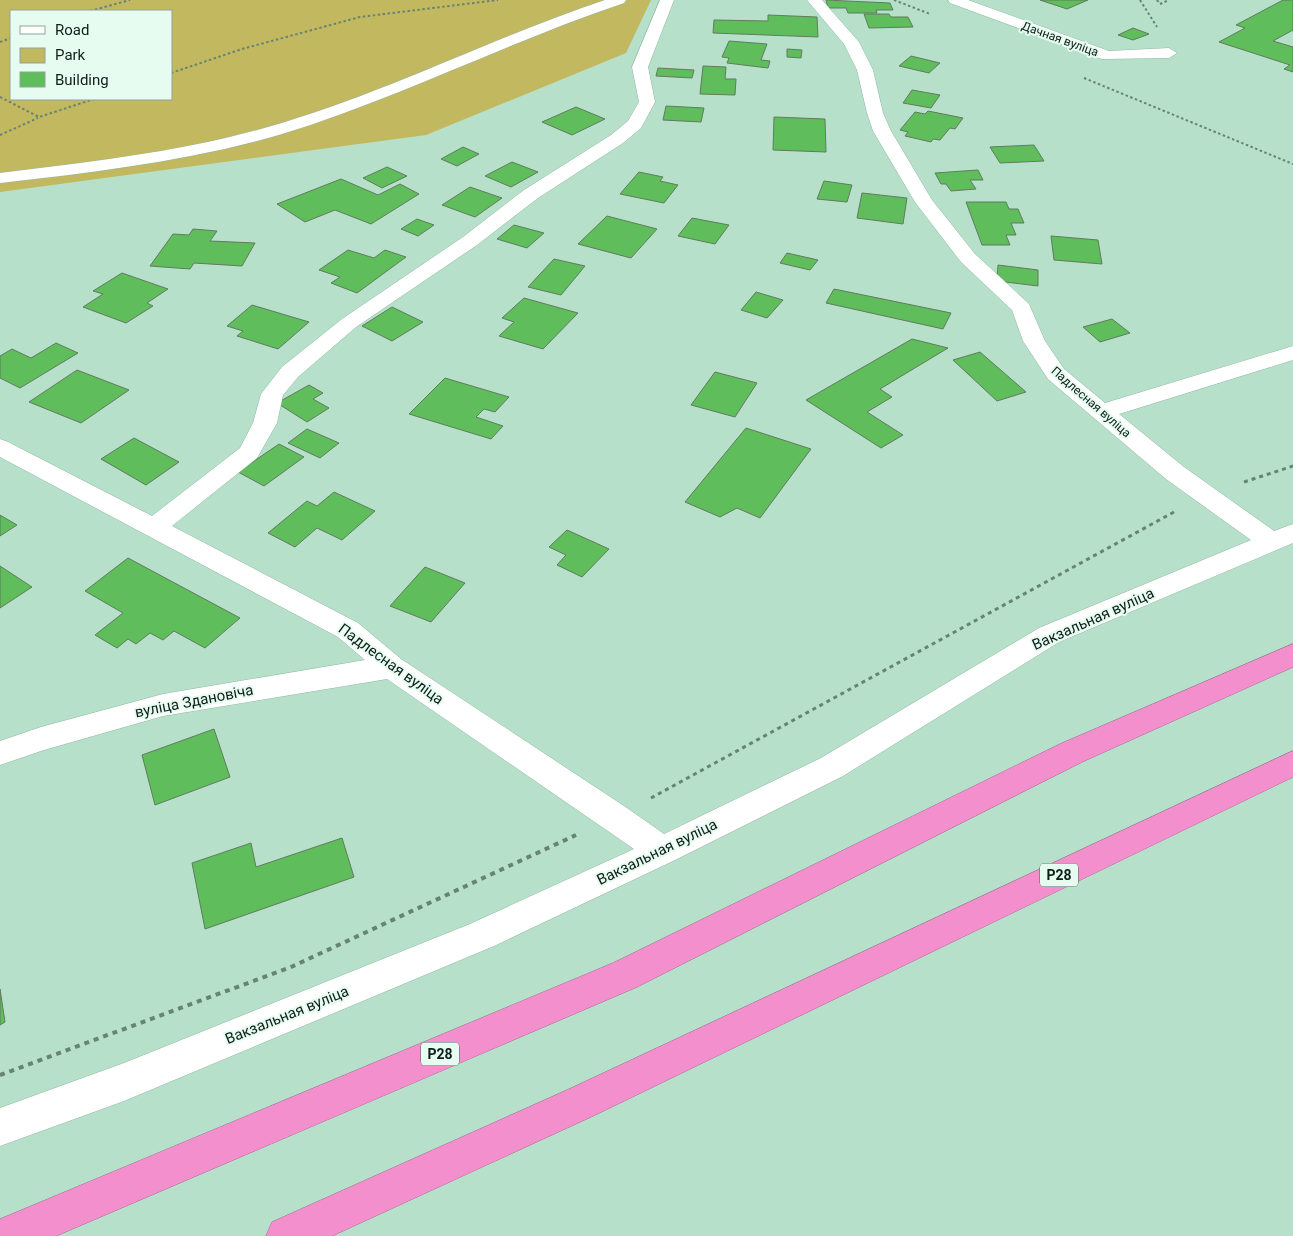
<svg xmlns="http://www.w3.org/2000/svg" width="1293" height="1236" viewBox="0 0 1293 1236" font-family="Roboto,sans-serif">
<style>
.green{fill:#c2b860;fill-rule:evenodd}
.building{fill:#5fbd5b;stroke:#617b5f}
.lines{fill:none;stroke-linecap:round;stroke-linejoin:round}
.minor-casing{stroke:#8fb7a2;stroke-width:1}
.highway-casing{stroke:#a4678e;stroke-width:1}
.path-far2{stroke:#668374;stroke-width:2;stroke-dasharray:2.5 2.5;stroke-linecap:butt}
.path-far1{stroke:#668374;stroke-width:3;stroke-dasharray:4 4;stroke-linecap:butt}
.path{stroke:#668374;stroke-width:4;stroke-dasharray:5 5;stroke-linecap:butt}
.minor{fill:#fff;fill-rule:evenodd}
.highway{fill:#f48fce;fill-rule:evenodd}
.labels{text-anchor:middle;stroke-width:4;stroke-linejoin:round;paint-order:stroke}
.far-street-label{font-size:12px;fill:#0f1e17;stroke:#e7fcf1}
.shield{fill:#e7fcf1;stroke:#506158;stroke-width:1}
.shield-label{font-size:14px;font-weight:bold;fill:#0f1e17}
.street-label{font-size:15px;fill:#0f1e17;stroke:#e7fcf1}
</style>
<rect width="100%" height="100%" fill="#b7e0cb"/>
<path class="green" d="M0 0H651L626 53 426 135 0 192ZM11 11H171V99H11Z"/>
<path class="building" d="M826 0 890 3 893 10H876L877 13H848L846 8H828Z
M1040 0H1088L1067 9Z
M1283 0H1293V30L1273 41 1293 47V72L1284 69 1290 65 1219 42 1245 28 1236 25Z
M864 14H889L891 17H908L913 27 869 28Z
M768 15 817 17 818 37 713 33 714 20 768 21Z
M1133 28 1149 34 1133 40 1118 35Z
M729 41 767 44 761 60 770 61 768 68 727 63 729 58 722 57Z
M787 49 802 50 801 58 787 57Z
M911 56 940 63 929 73 899 66Z
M703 66 726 67 725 79H736L735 95 700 94Z
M658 68 694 70 692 78 656 76Z
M912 90 940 95 931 108 903 103Z
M666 106 704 108 701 122 663 120Z
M576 107 605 119 572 135 542 122Z
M928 111 963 118 955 129 950 128 940 140 933 139 931 142 905 136 908 132 900 130 915 112 925 114Z
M774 117 825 119 826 152 773 150Z
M1034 145 1044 161 1000 163 990 147Z
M463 147 479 154 457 166 441 159Z
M512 162 538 172 511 187 485 176Z
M387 167 407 176 382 188 363 178Z
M978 170 983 180H970L976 189 951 191 946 184H941L935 173Z
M639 172 663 177 660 181 678 185 664 203 620 194Z
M341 179 378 195 400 184 419 194 371 224 335 210 305 222 277 204Z
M824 181 852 185 847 202 817 199Z
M470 187 502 198 475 217 442 205Z
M862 193 907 198 903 224 857 218Z
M966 202H1006L1009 209H1018L1024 223H1011L1016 235H1006L1010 245H982Z
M607 216 657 229 631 258 578 244Z
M692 218 729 225 715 244 678 236Z
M417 219 434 225 418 236 401 229Z
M514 225 544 233 527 248 497 239Z
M193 229 217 231 210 241 255 243 242 266 194 263 190 269 150 266 173 234 189 235Z
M1051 236 1098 240 1102 264 1054 260Z
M348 250 374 258 385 250 406 257 357 293 331 283 340 277 319 270Z
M787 253 818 260 810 270 780 263Z
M554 259 585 266 561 295 528 287Z
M998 265 1038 270V286L997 281Z
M122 273 168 289 147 303 153 306 126 323 83 307 103 294 93 291Z
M834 289 951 313 943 329 826 303Z
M756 292 783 300 767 318 741 310Z
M524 298 578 313 543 349 499 336 514 322 502 318Z
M252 305 309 322 278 349 237 336 243 331 227 326Z
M392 307 423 322 392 341 362 326Z
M1112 319 1130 333 1100 342 1083 327Z
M912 339 948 348 880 389 892 397 867 412 903 435 881 448 806 400Z
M56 343 78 353 20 388 0 378V356L12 349 31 358Z
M980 352 1026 392 997 401 953 360Z
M77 370 129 390 81 423 29 402Z
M715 372 757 383 735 417 691 405Z
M445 378 509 397 495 412 484 409 476 417 503 426 491 439 409 414Z
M309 385 323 393 313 399 329 408 307 422 277 403Z
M746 428 811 449 760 518 737 508 720 517 685 502Z
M307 429 339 443 320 458 288 443Z
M134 438 179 462 146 485 101 459Z
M279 444 304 457 264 486 238 472Z
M334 492 375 511 342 540 317 528 295 547 268 533 307 501 317 506Z
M0 515 17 525 0 536Z
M567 530 609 549 582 577 557 565 566 555 549 547Z
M128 558 240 618 205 648 174 631 163 640 150 633 136 644 128 639 117 648 95 635 123 613 85 591Z
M0 566 32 587 0 608Z
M425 567 465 583 431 622 390 606Z
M214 729 230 777 155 805 142 755Z
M342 838 354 877 205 929 192 863 251 843 256 867Z
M0 989 5 1022 0 1025Z"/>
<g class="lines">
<defs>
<path id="minor" d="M605 0H626L624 3C508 42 399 98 282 134 190 161 95 172 0 183V173C90 162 181 152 268 127 384 94 491 38 605 0Z
M660 0H674L648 67 655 102 641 128 623 143 538 198 477 245 356 327 298 377 283 395 277 423 257 458 172 526 358 623 401 659 627 808 664 834 821 758 1039 628 1251 540 1166 479 1048 379 1023 341 1012 310 961 262 915 202 873 131 867 113 857 70 844 44 807 0H822L859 42 873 70 883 113 891 131 932 200 975 254 1029 304 1045 341 1064 369 1105 403 1293 346V360L1119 414 1184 467 1274 531 1293 524V543L1059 642 843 776 673 861 494 946 124 1101 0 1146V1108L124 1063 470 924 634 849 387 679 163 716 44 750 0 765V741L41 727 163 694 365 660 338 637 0 457V439L8 442 152 516 240 448 253 423 261 394 282 367 342 319 463 237 524 190 611 135 628 121 639 102 632 67Z
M948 0H968L1109 51 1169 48 1177 53 1169 58 1102 59 950 3Z"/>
<path id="highway" d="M1293 644V667L1082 762 637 987 56 1236H0V1219L613 963 1060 744Z
M1293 751V777L593 1116 332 1236H266L272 1222 567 1090Z"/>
</defs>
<use href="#minor" class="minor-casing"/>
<use href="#highway" class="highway-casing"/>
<path class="path-far2" d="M894 0 930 14
M1140 0 1157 27
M1157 0 1160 4 1169 0
M90 11 130 0
M0 42 11 38
M171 73 242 49 360 17 498 0
M1084 78 1293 164
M0 97 39 117 94 99
M0 135 38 118"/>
<path class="path-far1" d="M1244 482 1293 466
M651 798 1174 512"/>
<path class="path" d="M0 1075 291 967 576 835"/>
<use href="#minor" class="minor"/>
<use href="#highway" class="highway"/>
</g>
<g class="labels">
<g class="far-street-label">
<text transform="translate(1060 39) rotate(20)" y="4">Дачная вуліца</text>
<text transform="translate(1091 402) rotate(41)" y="4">Падлесная вуліца</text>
</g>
<g class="shield">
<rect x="1040" y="863.5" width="38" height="23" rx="4"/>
<rect x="421" y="1042.5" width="38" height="23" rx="4"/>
</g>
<g class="shield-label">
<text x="1059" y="880">Р28</text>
<text x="440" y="1059">Р28</text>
</g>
<g class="street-label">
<text transform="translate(1093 619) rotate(-24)" y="5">Вакзальная вуліца</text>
<text transform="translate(391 664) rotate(36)" y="5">Падлесная вуліца</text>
<text transform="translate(194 701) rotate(-11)" y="5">вуліца Здановіча</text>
<text transform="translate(657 852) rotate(-26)" y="5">Вакзальная вуліца</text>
<text transform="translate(287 1015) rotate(-22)" y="5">Вакзальная вуліца</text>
</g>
</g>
<rect x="10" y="10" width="162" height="90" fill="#e7fcf1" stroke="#91a39a"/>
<rect x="20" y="26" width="25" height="8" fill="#ffffff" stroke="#91a39a"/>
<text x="55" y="35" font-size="15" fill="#0f1e17">Road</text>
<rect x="20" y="48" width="25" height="15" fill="#c2b860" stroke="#91a39a"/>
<text x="55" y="60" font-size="15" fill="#0f1e17">Park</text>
<rect x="20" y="72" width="25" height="15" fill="#5fbd5b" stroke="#91a39a"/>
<text x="55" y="85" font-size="15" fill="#0f1e17">Building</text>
</svg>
